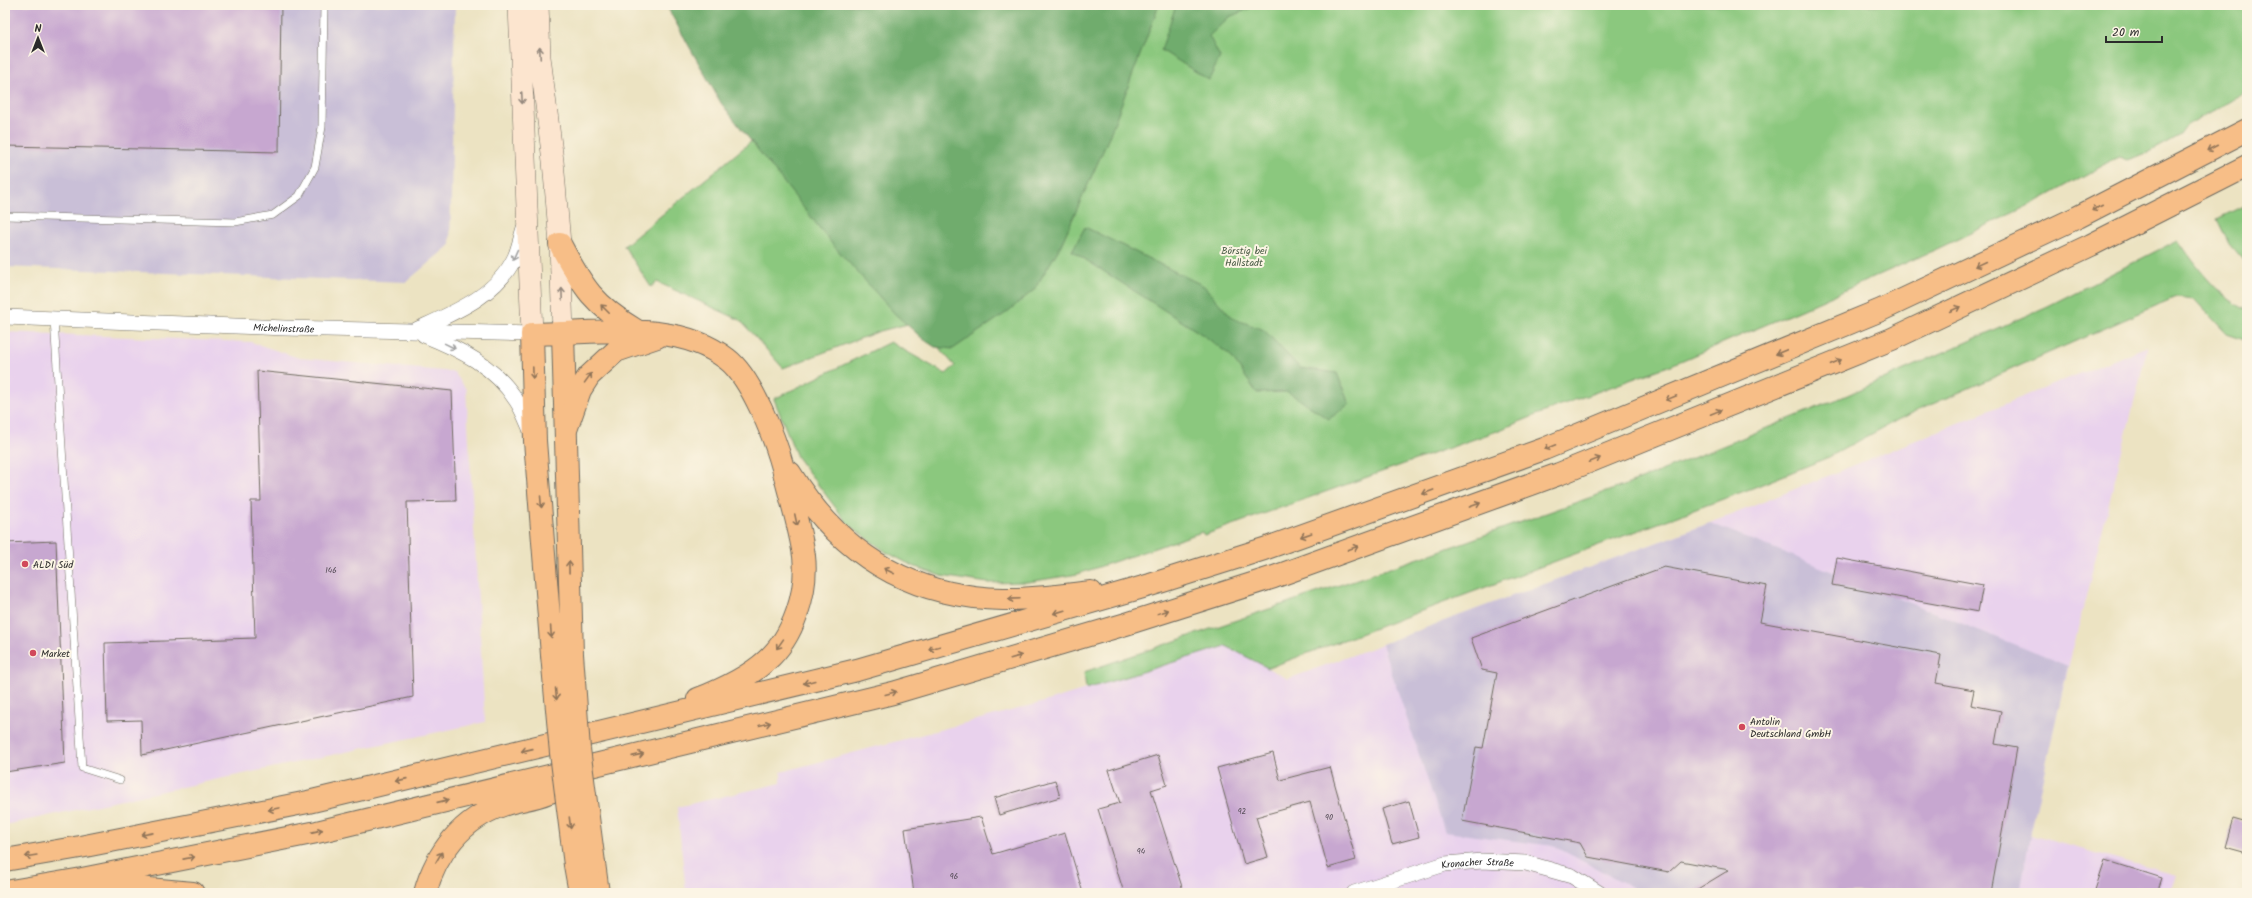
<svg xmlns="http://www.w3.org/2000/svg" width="2252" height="898" viewBox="0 0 2252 898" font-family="Kalam,sans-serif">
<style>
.built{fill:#e9d2ed}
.industrial{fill:#c9bfd7}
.green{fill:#8bc87e;stroke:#5b7a54}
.forest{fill:#70ac6d;stroke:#4e6c4c}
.building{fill:#c7a7d0}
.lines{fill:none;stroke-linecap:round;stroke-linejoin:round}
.service-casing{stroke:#6f6b60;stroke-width:8}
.minor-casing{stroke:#6f6b60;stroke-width:16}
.secondary-casing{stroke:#6f6b60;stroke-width:22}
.primary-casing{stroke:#6f6b60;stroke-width:24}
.motorway-casing{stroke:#6f6b60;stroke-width:24}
.service{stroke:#fff;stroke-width:7}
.minor{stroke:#fff;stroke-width:15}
.secondary{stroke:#fce5cf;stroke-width:21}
.primary{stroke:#f7be87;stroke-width:22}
.motorway{stroke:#f7be87;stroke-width:22}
.primary-bridge-casing{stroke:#6f6b60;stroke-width:24;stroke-linecap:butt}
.primary-bridge{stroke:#f7be87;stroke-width:22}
.oneway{stroke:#94887d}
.oneway2{stroke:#917459}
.oneway3{stroke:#a0a0a0}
.poi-dot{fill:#d1495b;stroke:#fcf5e5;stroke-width:1.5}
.labels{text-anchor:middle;stroke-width:4;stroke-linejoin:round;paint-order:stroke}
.number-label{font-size:8px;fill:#524a54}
.park-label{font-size:10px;fill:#485a44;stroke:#fcf5e5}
.street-label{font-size:10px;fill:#2b2b2b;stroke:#fcf5e5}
.poi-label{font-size:10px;fill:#2b2b2b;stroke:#fcf5e5;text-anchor:start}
</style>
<rect width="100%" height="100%" fill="#fcf5e5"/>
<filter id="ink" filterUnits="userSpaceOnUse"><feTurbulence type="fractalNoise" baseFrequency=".025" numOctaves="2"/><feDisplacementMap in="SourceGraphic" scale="8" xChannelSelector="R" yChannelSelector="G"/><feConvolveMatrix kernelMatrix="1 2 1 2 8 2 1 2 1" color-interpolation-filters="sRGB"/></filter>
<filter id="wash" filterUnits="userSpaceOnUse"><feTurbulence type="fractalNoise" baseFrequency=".012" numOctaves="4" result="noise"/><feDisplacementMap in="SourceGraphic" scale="16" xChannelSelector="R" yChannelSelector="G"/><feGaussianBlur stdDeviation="0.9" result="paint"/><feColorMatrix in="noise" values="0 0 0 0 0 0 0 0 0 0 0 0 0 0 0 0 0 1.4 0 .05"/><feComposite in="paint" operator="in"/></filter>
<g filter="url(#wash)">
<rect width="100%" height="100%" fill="#ece3c2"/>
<path class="built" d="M5 332 251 342 299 358 454 372 466 389 485 722 5 825Z
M2148 346 2058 709 2030 835 2176 875 2169 893H686L677 807 781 783V772L1044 702 1226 646 1288 679 1731 515Z"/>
<path class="industrial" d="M5 5H455L450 245 406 282 5 267Z
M1710 523 2068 666 2030 835 2020 893H1637L1632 887 1554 846 1445 832 1382 644Z"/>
<path class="green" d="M668 5H2247V92L2187 125 2180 135 2147 153 2127 160 2119 157 2114 159 2038 201 1939 248 1803 309 1671 365 1561 405 1497 431 1204 535 1202 532 1078 574 1028 582 988 583 941 576 913 566 886 552 848 524 797 457 774 399 890 342 946 374 955 366 916 322 880 331 783 368 740 320 657 282 651 287 624 246 753 140Z
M2247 204V265L2229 244 2217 219Z
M2178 240C2197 267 2217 296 2247 310V341L2227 334 2194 299 2176 297 1903 417 1829 457 1750 489 1268 668 1226 646 1086 689 1084 672 1428 555 1634 482 1843 397 2048 306Z"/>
<path class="forest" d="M666 5H1159L1107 142 1060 247 1034 290 1006 313 953 349 935 347 923 339 895 314 833 245 721 103Z
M1176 5H1258L1229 17 1209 36 1220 57 1209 80 1161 50Z
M1085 227 1204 286 1232 318 1264 330 1300 368 1337 373 1349 404 1329 419 1288 392 1257 393 1230 355 1203 335 1072 251Z"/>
<g id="blocks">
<path class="building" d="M5 5H281L279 152 5 146Z
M257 371 452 391 456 501 407 502 413 697 142 755 141 720 107 721 105 643 255 638 251 501H261Z
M56 541 65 763 5 772V543Z
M1837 558 1983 585 1978 612 1832 585Z
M1664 567 1767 586 1760 622 1941 655 1936 683 1974 690 1971 705 2001 711 1995 744 2017 748 1991 893H1691L1729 870 1681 861 1669 872 1588 857 1580 843 1462 821 1476 747 1483 748 1497 673 1482 670 1471 638Z
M1273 753 1280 780 1330 767 1356 860 1328 868 1310 802 1256 817 1268 857 1244 864 1217 768Z
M1158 755 1167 785 1151 790 1184 893H1124L1098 809 1120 803 1109 770Z
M1055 780 1060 797 999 815 994 798Z
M1409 801 1419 837 1392 844 1382 809Z
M981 817 993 854 1065 833 1083 893H914L905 829Z
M2233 819 2247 823V853L2225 847Z
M2105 860 2162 878 2157 893H2094Z"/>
</g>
</g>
<g filter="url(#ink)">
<use href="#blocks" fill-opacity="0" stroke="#6f6b60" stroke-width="1"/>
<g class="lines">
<defs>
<path id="service" d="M5 216 235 222 273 215 299 196 315 167 322 127 324 5
M54 319 82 768 120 780"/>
<g id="minor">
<path id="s1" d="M5 317 285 328 532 334"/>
<path d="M416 330C453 313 497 296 515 257 519 248 521 237 524 228"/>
<path d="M424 335C459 349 495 366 516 400 523 410 527 422 532 433"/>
<path id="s2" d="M1354 893 1445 864 1482 861 1526 863 1572 876 1599 893"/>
</g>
<path id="secondary" d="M519 5 532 334
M538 5 540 57 553 161 560 244 563 333"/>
<path id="primary" d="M552 655 535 441 532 334 563 333 572 654
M594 863 598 893
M575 865 580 893"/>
<path id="motorway" d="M560 244C583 288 594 305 637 331
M563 333C617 331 682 324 727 359 751 377 775 438 783 468 790 497 800 527 804 556 808 591 794 637 766 661 747 678 721 690 698 699
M567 427 580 390 589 376 616 351 657 337
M790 473C839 553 909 597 1003 599 1032 600 1062 595 1091 592
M5 860 80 847 308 802 857 670 1150 585 1264 549 1544 449 1881 310 2078 217 2247 130
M92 884 193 893
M5 892 82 879 317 832 893 693 1126 624 1274 577 1559 474 1892 339 2091 245 2247 166
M425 893C436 853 462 819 503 805 517 800 533 799 547 793 558 790 568 782 577 777"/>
</defs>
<use href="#service" class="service-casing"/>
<use href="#minor" class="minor-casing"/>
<use href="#secondary" class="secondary-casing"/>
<use href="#primary" class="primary-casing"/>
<use href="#motorway" class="motorway-casing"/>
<use href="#service" class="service"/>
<use href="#minor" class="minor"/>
<use href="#secondary" class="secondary"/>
<use href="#primary" class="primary"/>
<use href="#motorway" class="motorway"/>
<defs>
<path id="primary-bridge" d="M572 654 579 749 594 863
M552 655 561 753 575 865"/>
</defs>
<use href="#primary-bridge" class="primary-bridge-casing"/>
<use href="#primary-bridge" class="primary-bridge"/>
</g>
<defs><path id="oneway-shaft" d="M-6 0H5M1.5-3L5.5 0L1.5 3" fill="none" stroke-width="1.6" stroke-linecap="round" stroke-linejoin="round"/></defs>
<g class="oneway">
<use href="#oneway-shaft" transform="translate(540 53) rotate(-93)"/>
<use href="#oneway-shaft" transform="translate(522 98) rotate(87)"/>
<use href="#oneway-shaft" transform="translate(562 294) rotate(-92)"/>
</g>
<g class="oneway2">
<use href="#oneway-shaft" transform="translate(2212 148) rotate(153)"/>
<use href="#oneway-shaft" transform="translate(2097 208) rotate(153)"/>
<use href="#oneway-shaft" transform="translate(1980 264) rotate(155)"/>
<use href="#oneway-shaft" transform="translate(605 309) rotate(-135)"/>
<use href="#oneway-shaft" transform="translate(1955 309) rotate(-25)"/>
<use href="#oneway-shaft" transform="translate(1781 352) rotate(157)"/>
<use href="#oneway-shaft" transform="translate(1836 362) rotate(-23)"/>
<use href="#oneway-shaft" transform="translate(533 373) rotate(88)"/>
<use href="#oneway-shaft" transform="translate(588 378) rotate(-54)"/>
<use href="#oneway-shaft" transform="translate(1671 398) rotate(158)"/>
<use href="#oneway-shaft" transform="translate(1716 412) rotate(-22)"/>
<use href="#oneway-shaft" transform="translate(1550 447) rotate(158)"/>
<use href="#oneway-shaft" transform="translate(1595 460) rotate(-22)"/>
<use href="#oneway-shaft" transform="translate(1428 492) rotate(160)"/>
<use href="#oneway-shaft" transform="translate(541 502) rotate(85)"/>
<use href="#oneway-shaft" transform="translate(1475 505) rotate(-20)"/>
<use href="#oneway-shaft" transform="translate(796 520) rotate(78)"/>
<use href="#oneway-shaft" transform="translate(1306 535) rotate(161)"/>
<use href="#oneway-shaft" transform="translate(1353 548) rotate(-20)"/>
<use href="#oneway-shaft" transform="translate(569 567) rotate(-91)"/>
<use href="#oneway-shaft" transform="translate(889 571) rotate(-153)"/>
<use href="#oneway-shaft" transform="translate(1014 599) rotate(178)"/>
<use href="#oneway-shaft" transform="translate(1059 612) rotate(164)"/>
<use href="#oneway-shaft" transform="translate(1163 612) rotate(-18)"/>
<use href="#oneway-shaft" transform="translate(551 632) rotate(86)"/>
<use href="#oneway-shaft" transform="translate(780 644) rotate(125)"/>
<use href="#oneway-shaft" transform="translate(934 648) rotate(164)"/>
<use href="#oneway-shaft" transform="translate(1016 657) rotate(-16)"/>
<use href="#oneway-shaft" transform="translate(809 682) rotate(166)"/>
<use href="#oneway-shaft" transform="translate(891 693) rotate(-15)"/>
<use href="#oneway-shaft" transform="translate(556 694) rotate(85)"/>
<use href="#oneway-shaft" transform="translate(765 724) rotate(-14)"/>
<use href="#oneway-shaft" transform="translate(527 750) rotate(167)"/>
<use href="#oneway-shaft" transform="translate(638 755) rotate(-13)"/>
<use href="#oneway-shaft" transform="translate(401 780) rotate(167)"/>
<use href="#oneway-shaft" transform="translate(443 801) rotate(-13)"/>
<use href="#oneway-shaft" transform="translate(274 809) rotate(168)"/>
<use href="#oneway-shaft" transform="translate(570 823) rotate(83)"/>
<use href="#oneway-shaft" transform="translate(317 831) rotate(-13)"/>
<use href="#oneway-shaft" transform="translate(147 834) rotate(169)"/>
<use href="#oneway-shaft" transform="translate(31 856) rotate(171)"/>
<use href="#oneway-shaft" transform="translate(439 857) rotate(-60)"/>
<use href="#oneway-shaft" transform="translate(189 858) rotate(-11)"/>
</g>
<g class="oneway3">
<use href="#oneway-shaft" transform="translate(515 255) rotate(114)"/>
<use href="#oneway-shaft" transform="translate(450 346) rotate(26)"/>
</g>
</g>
<g class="poi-dot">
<circle cx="25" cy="564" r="4"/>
<circle cx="33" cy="653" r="4"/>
<circle cx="1742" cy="727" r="4"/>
</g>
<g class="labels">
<g class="number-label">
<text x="331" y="573">146</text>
<text x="1242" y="814">92</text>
<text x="1329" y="820">90</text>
<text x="1141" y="854">94</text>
<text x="954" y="879">96</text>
</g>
<g class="park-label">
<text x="1244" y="254">Börstig bei<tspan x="1244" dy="12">Hallstadt</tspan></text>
</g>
<g class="street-label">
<text dy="4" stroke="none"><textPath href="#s1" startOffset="279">Michelinstraße</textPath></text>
<text dy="4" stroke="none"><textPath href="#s2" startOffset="128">Kronacher Straße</textPath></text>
</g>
<g class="poi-label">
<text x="33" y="568">ALDI Süd</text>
<text x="41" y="657">Market</text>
<text x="1750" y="725">Antolin<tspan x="1750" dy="12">Deutschland GmbH</tspan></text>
</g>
</g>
<rect width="2252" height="898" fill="none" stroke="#fcf5e5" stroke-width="20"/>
<g transform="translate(38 38)" stroke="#fcf5e5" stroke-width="3" paint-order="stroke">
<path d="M0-3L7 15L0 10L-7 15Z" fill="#2b2b2b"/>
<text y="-6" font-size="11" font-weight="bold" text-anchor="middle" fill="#2b2b2b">N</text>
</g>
<path d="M2106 36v6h56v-6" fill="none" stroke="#2b2b2b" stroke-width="2"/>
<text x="2112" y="36" font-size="12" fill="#2b2b2b" stroke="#fcf5e5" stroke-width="3" paint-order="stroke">20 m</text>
</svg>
